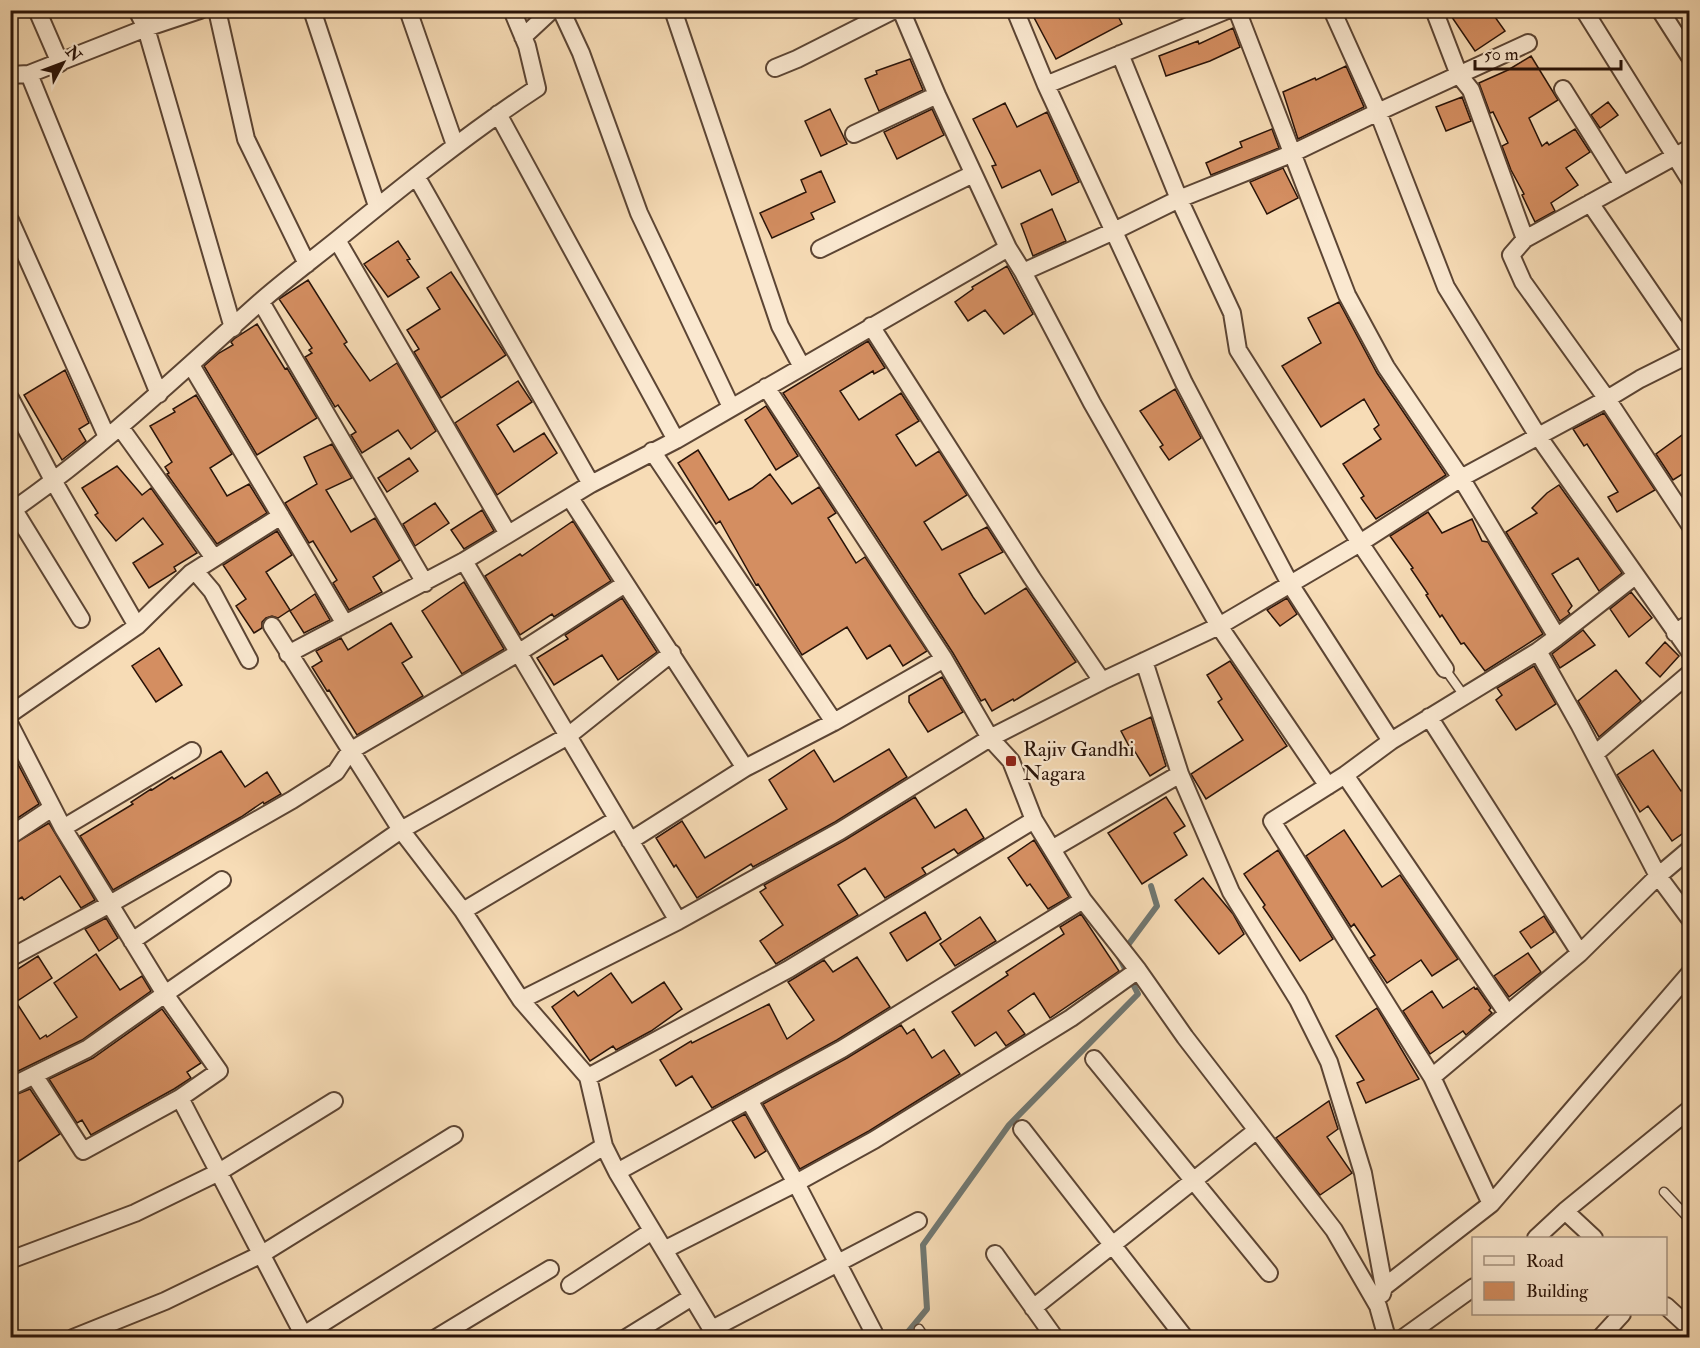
<svg xmlns="http://www.w3.org/2000/svg" width="1700" height="1348" viewBox="0 0 1700 1348" font-family="'IM FELL Double Pica',serif">
<style>
.lines{fill:none;stroke-linecap:round;stroke-linejoin:round}
.stream{stroke:#707771;stroke-width:6}
.building{fill:#d48e61;stroke:#291308;stroke-width:1.5}
.lane-casing{stroke:#5c4534;stroke-width:11}
.street-casing{stroke:#5c4534;stroke-width:20}
.lane{stroke:#fae8d0;stroke-width:8}
.street{stroke:#fae8d0;stroke-width:16}
.poi-dot{fill:#8f2418;stroke:#fae8d0;stroke-width:2}
.labels{text-anchor:middle;stroke-width:4.5;stroke-linejoin:round;paint-order:stroke}
.poi-label{font-size:21px;fill:#291308;stroke:#fae8d0;text-anchor:start}
</style>
<rect width="100%" height="100%" fill="#f7dcb6"/>
<filter id="stains"><feTurbulence type="fractalNoise" baseFrequency=".00333" numOctaves="4"/><feColorMatrix values="0 0 0 0 .2 0 0 0 0 .09 0 0 0 0 .02 0 0 0 .5 -.17"/></filter>
<radialGradient id="worn" r=".72"><stop offset=".6" stop-color="#630" stop-opacity="0"/><stop offset="1" stop-color="#630" stop-opacity=".3"/></radialGradient>
<g class="lines">
<path class="stream" d="M1125 949 1157 906 1151 886
M903 1338 927 1309 923 1245 1009 1125 1138 994 1119 957"/>
</g>
<path class="building" d="M1030 10H1115L1122 24 1056 59Z
M1447 10H1490L1505 31 1475 51Z
M1233 28 1240 47 1210 61 1166 76 1159 56 1198 41 1199 44Z
M1531 56 1558 100 1529 118 1542 146 1547 142 1549 145 1575 129 1590 152 1566 168 1578 185 1551 203 1555 211 1535 222 1522 195 1524 194 1511 170 1502 146 1508 143 1493 112 1490 113 1479 83 1508 70Z
M910 59 923 90 879 111 865 79 877 74 876 71Z
M1346 66 1364 107 1298 139 1283 92 1315 78 1316 80Z
M1462 97 1471 121 1446 131 1436 107Z
M1608 102 1618 115 1600 128 1591 115Z
M1005 103 1017 127 1047 112 1079 182 1052 195 1040 170 1002 188 992 166 996 165 973 119Z
M830 109 847 144 821 156 805 121Z
M932 109 944 135 897 159 884 132Z
M1272 129 1279 148 1211 175 1206 163 1242 147 1240 142Z
M1283 168 1298 198 1267 214 1250 182Z
M821 171 835 202 811 213 814 219 772 238 760 213 806 192 801 180Z
M1052 209 1066 241 1033 256 1021 224Z
M398 241 410 259 407 260 419 277 388 297 364 264Z
M1007 266 1033 314 1004 334 985 310 968 321 955 302 973 289 972 287Z
M451 272 506 355 441 398 414 352 419 349 407 330 440 309 427 288Z
M308 280 347 342 344 344 370 381 397 363 436 431 411 449 398 430 362 453 351 435 356 432 338 405 335 407 305 357 312 353 309 350 312 348 279 299Z
M1339 302 1377 373 1446 475 1376 519 1361 498 1364 496 1343 464 1381 439 1374 429 1379 425 1364 399 1321 427 1282 366 1321 343 1308 318Z
M257 324 285 369 287 368 317 418 257 455 204 366 219 353 233 345 231 342 235 338Z
M868 341 885 368 874 374 873 371 840 391 859 420 901 393 919 421 896 435 916 466 939 451 967 495 924 522 942 550 987 527 1003 552 959 574 973 597 985 614 1026 588 1076 662 1014 701 1013 699 992 711 985 699 981 701 953 653 783 393Z
M65 370 89 423 79 429 86 441 62 460 24 395Z
M518 381 532 402 497 425 514 452 544 433 557 453 497 495 455 423Z
M1175 389 1201 438 1169 460 1160 447 1163 445 1140 411Z
M196 395 232 454 210 468 227 496 249 484 267 513 217 544 167 474 169 473 165 467 172 462 150 426 175 412 173 409Z
M766 406 798 456 776 470 745 420Z
M1604 413 1655 490 1617 512 1608 497 1618 492 1587 444 1584 446 1573 429Z
M1689 430V470L1673 480 1656 454Z
M332 444 352 478 326 490 351 532 375 518 400 560 373 577 382 592 349 610 333 583 337 580 313 541 309 543 285 503 317 484 304 457Z
M698 450 729 500 752 488 770 474 792 504 819 487 836 513 828 518 856 563 865 557 927 651 903 666 890 645 867 659 847 627 802 655 758 584 756 585 720 521 716 524 678 463Z
M409 458 418 471 387 492 378 478Z
M117 466 142 495 151 488 197 553 174 567 176 571 149 588 133 563 163 544 143 518 116 541 95 515 98 513 82 488Z
M1559 485 1622 573 1599 591 1578 558 1552 574 1572 606 1568 611 1570 614 1560 621 1506 532 1537 513 1532 508 1547 493Z
M435 503 449 523 415 546 403 524Z
M482 510 494 531 464 549 451 530Z
M1428 512 1442 533 1472 519 1482 541 1488 542 1543 634 1485 671 1464 643 1461 644 1442 615 1440 617 1426 595 1428 594 1411 569 1413 568 1390 536Z
M573 521 611 581 554 617 552 614 520 635 485 576 520 554 522 556Z
M277 531 292 555 266 572 290 610 278 618 272 616 266 618 262 622V628L254 633 236 606 246 599 223 565Z
M464 582 504 649 462 674 422 611Z
M1631 592 1652 618 1629 637 1610 609Z
M315 594 330 620 304 633 290 611Z
M622 598 657 652 618 680 602 655 554 685 537 658 568 639 565 635Z
M1287 598 1297 614 1280 626 1267 610Z
M391 623 412 657 402 663 423 696 357 735 329 690 327 691 312 667 322 661 316 651 341 638 348 650Z
M1583 630 1595 645 1560 668 1552 654Z
M1665 642 1679 656 1660 677 1646 663Z
M159 648 182 685 156 702 132 666Z
M1230 661 1287 746 1206 799 1191 774 1243 740 1218 702 1222 699 1207 675Z
M1534 666 1556 704 1516 730 1496 700 1502 695 1497 688Z
M1616 670 1641 701 1599 737 1578 701Z
M942 677 963 712 928 732 909 702V696Z
M1151 717 1166 766 1150 776 1132 747 1130 748 1121 731Z
M10 749 39 804 10 823Z
M889 749 907 777 835 822 753 867 751 864 697 898 676 865 674 867 656 838 682 821 705 858 787 809 769 780 814 750 834 782Z
M1653 750 1681 791 1689 785V829L1672 841 1648 806 1640 812 1617 775Z
M221 751 245 787 267 772 281 794 264 804 263 802 241 817 113 890 80 836 133 804 131 802 151 789 152 790 172 777 174 779Z
M915 797 935 828 966 809 984 838 958 854 954 849 922 868 926 874 885 898 865 868 838 885 858 915 776 964 760 941 783 925 760 892 766 888 764 885 845 840Z
M1166 797 1185 826 1174 833 1187 855 1142 884 1108 833Z
M49 823 95 900 81 908 60 876 24 900 22 897 10 904V846Z
M1344 830 1382 887 1400 875 1458 959 1432 976 1421 960 1387 983 1370 958 1375 955 1354 924 1351 927 1306 856Z
M1034 840 1069 897 1048 909 1030 884 1027 886 1008 858Z
M1278 850 1333 939 1300 961 1263 907 1265 905 1244 874Z
M1203 878 1233 914 1244 934 1219 954 1175 900Z
M925 912 941 939 907 961 890 933Z
M1081 914 1119 971 1050 1018 1034 993 1008 1011 1025 1034 1006 1046 996 1032 975 1046 952 1012 1008 975 1006 972 1064 934 1060 927Z
M1544 916 1554 932 1531 948 1520 932Z
M980 917 996 941 955 966 940 944Z
M106 918 118 938 99 951 85 929Z
M1528 953 1541 972 1509 997 1494 976Z
M96 954 120 990 142 976 151 991 82 1040 10 1075V974L38 956 52 978 16 1002 40 1039 46 1035 47 1037 77 1017 54 983Z
M857 957 890 1007 837 1040 712 1108 692 1076 676 1086 660 1060 691 1041 692 1043 769 1004 787 1039 814 1020 788 982 824 960 833 972Z
M611 973 632 1003 664 982 682 1009 651 1031 616 1050 613 1046 590 1061 552 1007 574 991 578 996Z
M1474 987 1475 989 1477 988 1491 1008 1489 1010 1492 1013 1466 1035 1463 1031 1430 1054 1403 1011 1432 991 1443 1008Z
M1377 1008 1419 1079 1366 1103 1357 1083 1364 1080 1336 1036Z
M162 1009 201 1063 187 1072 191 1078 174 1089 91 1135 82 1120 77 1123 49 1079 93 1058Z
M901 1025 907 1034 914 1029 932 1058 944 1050 960 1074 869 1131 800 1169 763 1104 847 1058Z
M30 1089 60 1134 10 1167V1097Z
M1329 1101 1338 1129 1327 1137 1352 1173 1320 1195 1276 1138Z
M745 1114 766 1151 755 1158 732 1121Z"/>
<g class="lines">
<defs>
<path id="lane" d="M1445 669 1465 697
M1664 1192 1690 1220
M919 1329 925 1338"/>
<path id="street" d="M37 10 60 63
M137 10 146 28 233 328
M217 10 246 139 307 264
M312 10 377 206
M408 10 455 145
M561 10 581 53 639 213 731 407
M673 10 780 326 802 367
M901 10 937 95 1008 248 1023 272 1092 403 1219 626 1328 786
M1015 10 1046 85 1184 383 1290 584 1391 741
M1237 10 1347 295 1386 367 1461 478 1557 637 1538 651 1579 724 1658 876 1690 919
M1332 10 1378 112 1446 287 1538 436 1690 652
M1434 10 1459 75 1471 90 1525 239
M1584 10 1690 180
M1660 10 1690 57
M523 37 552 10
M1120 54 1179 199 1232 313 1238 350 1360 543 1445 669
M775 68 797 59 894 10
M29 74 159 394
M10 75 29 74 146 28 200 10
M1046 85 1227 10
M1563 89 1623 185
M498 114 676 440
M854 134 937 95
M1690 148 1525 239 1511 255 1523 282 1607 399 1690 525
M416 176 591 484
M1590 203 1690 349
M10 220 107 437
M337 240 508 534
M820 249 973 174
M1023 272 1114 231 1179 199 1291 154 1378 112 1528 43
M261 302 425 583
M871 326 1032 578 1102 681
M191 365 345 624
M766 387 944 659 990 738 1011 761 1034 820 1083 900 1138 970 1185 1037 1334 1230 1378 1306 1387 1338
M10 398 54 482 137 626
M120 427 214 558
M652 451 834 722
M570 498 745 768
M14 510 81 619
M10 512C100 450 179 374 260 302 285 280 312 260 338 239 403 186 467 134 537 88L527 46 512 10
M464 561 678 921
M195 571 212 591 249 660
M272 626 401 830 463 911 521 1000 588 1077 604 1146 617 1172 717 1338
M1675 633 1690 623
M1557 637 1635 576
M288 654 464 561 591 484 676 440 1008 248
M10 714 137 626 191 573 281 516
M1429 717 1580 953
M10 725 63 828 192 751
M1595 754 1690 673
M1180 774 1231 892 1298 1000 1329 1062 1363 1173 1384 1287
M1345 775 1507 1013
M10 836 52 808
M630 841 745 768 834 722 944 659
M1052 849 1180 774 1144 661
M463 911 617 819
M132 941 222 880
M10 958 110 904 292 800 336 772 350 751 518 653 625 584
M521 1000 678 921 840 831 990 738 1102 681 1219 626 1360 543 1461 478 1607 399 1640 379 1690 354
M1094 1059 1269 1273
M34 1075 83 1151 180 1098 305 1338
M588 1077 789 969 1034 820
M1432 1077 1580 953 1658 876 1690 849
M10 1087 87 1049 165 994 63 828
M180 1098 219 1071 165 994 401 830 568 736 672 653
M749 1100 796 1183 874 1333
M1022 1129 1185 1338
M617 1172 842 1049 1083 900
M1491 1204 1432 1077 1272 821 1345 775 1391 741 1538 651
M1565 1211 1690 1109
M1536 1238 1565 1211 1594 1238
M664 1250 796 1183 874 1140 1071 1018 1138 970
M995 1254 1055 1338
M10 1260 135 1213 219 1172 334 1101
M570 1285 652 1231
M1382 1294 1384 1287 1491 1204 1690 973
M1666 1306 1690 1328
M1033 1308 1257 1130
M712 1329 918 1221
M73 1338 165 1301 262 1254 454 1135
M299 1338 604 1146
M436 1338 550 1269
M626 1338 692 1297
M1403 1338 1474 1287
M1600 1338 1622 1314"/>
</defs>
<use href="#lane" class="lane-casing"/>
<use href="#street" class="street-casing"/>
<use href="#lane" class="lane"/>
<use href="#street" class="street"/>
</g>
<rect class="poi-dot" x="1005" y="755" width="12" height="12" rx="3"/>
<g class="labels">
<g class="poi-label">
<text x="1023" y="756">Rajiv Gandhi<tspan x="1023" dy="24">Nagara</tspan></text>
</g>
</g>
<rect width="1700" height="1348" fill="none" stroke="#f7dcb6" stroke-width="36"/>
<rect x="12" y="12" width="1676" height="1324" fill="none" stroke="#291308" stroke-width="3"/>
<rect x="18" y="18" width="1664" height="1312" fill="none" stroke="#291308" stroke-width="1.5"/>
<rect x="1472" y="1237" width="195" height="78" fill="#fae8d0" stroke="#a69380" stroke-width="1.5"/>
<rect x="1484" y="1256" width="30" height="9" fill="#fae8d0" stroke="#a69380" stroke-width="1.5"/>
<text x="1526" y="1267" font-size="18" fill="#291308">Road</text>
<rect x="1484" y="1282" width="30" height="18" fill="#d48e61" stroke="#a69380" stroke-width="1.5"/>
<text x="1526" y="1297" font-size="18" fill="#291308">Building</text>
<g transform="translate(63 63) rotate(49)" stroke="#fae8d0" stroke-width="4.5" paint-order="stroke">
<path d="M0-4.5L10 22L0 15L-10 22Z" fill="#291308"/>
<text y="-9" font-size="16" font-weight="bold" text-anchor="middle" fill="#291308">N</text>
</g>
<path d="M1475 60v9h146v-9" fill="none" stroke="#291308" stroke-width="3"/>
<text x="1484" y="60" font-size="18" fill="#291308" stroke="#fae8d0" stroke-width="4.5" paint-order="stroke">50 m</text>
<rect width="100%" height="100%" filter="url(#stains)"/>
<rect width="100%" height="100%" fill="url(#worn)"/>
</svg>
